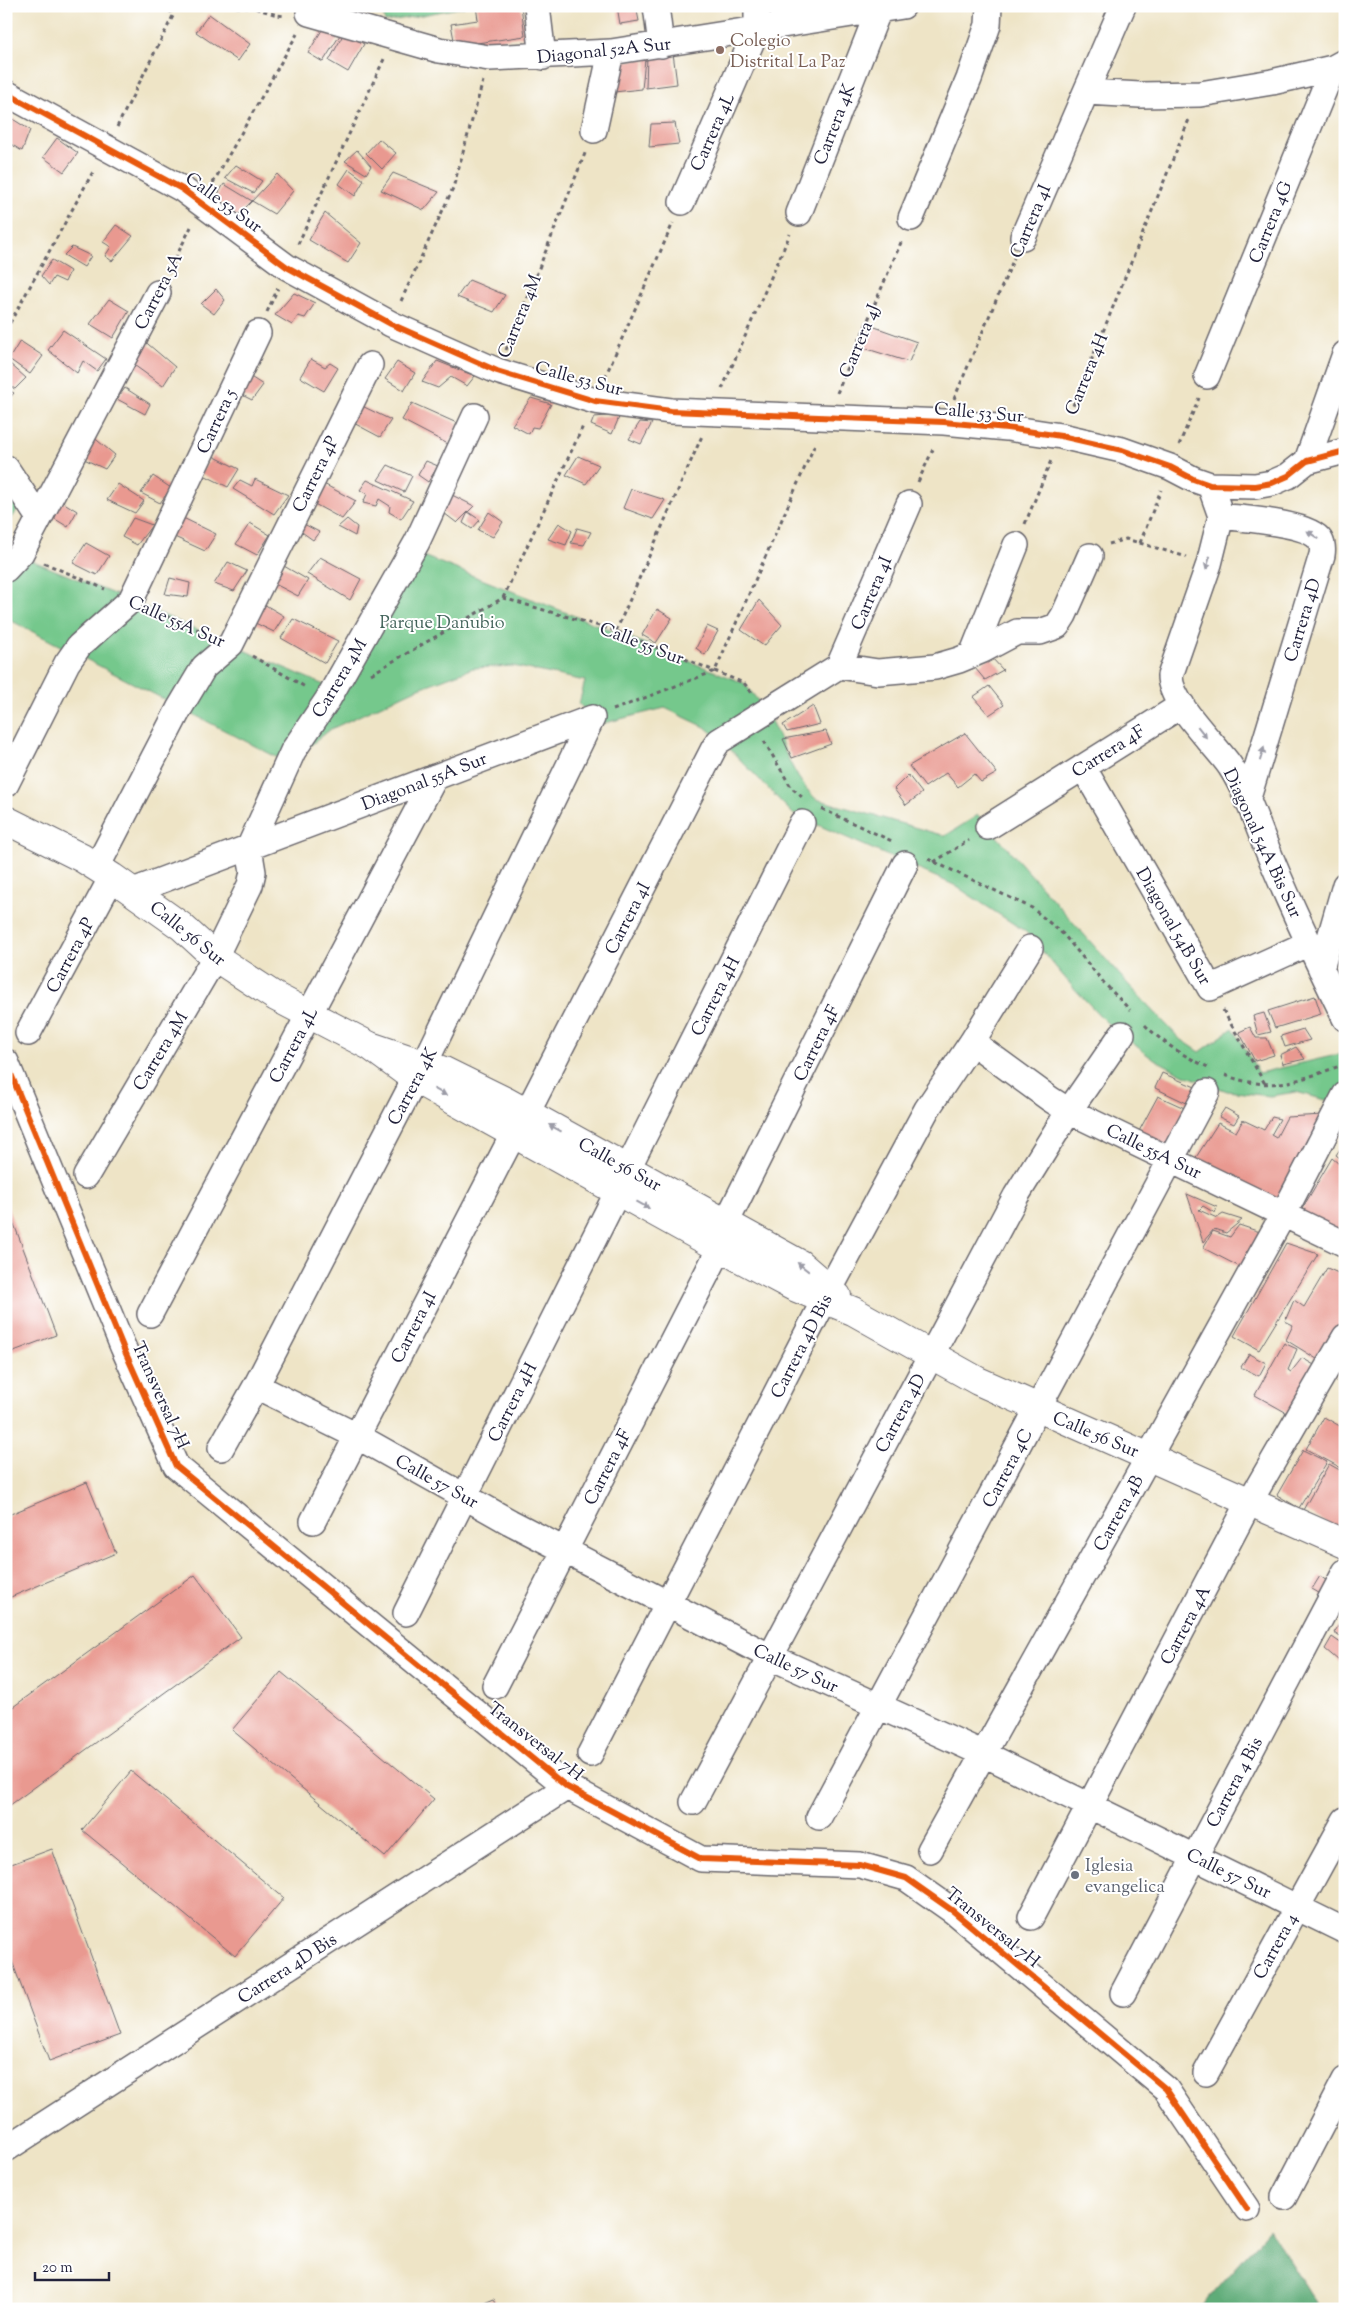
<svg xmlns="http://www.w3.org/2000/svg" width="1351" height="2315" viewBox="0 0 1351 2315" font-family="'Sorts Mill Goudy',serif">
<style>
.green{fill:#74c88c;stroke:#4b7564}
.forest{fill:#5fac78;stroke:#40675a}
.building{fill:#e99990}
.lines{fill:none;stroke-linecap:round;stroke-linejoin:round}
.street-casing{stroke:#69666c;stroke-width:28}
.secondary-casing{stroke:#69666c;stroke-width:30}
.path{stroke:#69666c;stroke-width:3;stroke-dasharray:4 4;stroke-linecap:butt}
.street{stroke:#fff;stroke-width:25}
.secondary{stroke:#fff;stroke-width:28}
.cycleway-casing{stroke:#fff;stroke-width:9}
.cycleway{stroke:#e8590c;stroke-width:6}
.oneway{fill:#9c9ca7}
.education-dot{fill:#8d6e63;stroke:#fff;stroke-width:2}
.worship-dot{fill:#6b7280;stroke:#fff;stroke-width:2}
.labels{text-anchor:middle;stroke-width:4;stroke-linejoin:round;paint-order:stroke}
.education-label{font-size:18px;fill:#785e54;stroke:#fff;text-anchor:start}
.street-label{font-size:18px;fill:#22223b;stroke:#fff}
.park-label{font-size:18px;fill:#43645b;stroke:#fff}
.worship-label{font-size:18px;fill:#5b616d;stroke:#fff;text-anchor:start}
</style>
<rect width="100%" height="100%" fill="#fff"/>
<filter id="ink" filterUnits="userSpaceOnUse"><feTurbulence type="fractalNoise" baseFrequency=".02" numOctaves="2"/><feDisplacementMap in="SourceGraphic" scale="10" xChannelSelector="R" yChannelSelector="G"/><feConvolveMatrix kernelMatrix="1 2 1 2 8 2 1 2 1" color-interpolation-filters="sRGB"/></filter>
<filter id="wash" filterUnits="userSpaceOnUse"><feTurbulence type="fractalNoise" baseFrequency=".0096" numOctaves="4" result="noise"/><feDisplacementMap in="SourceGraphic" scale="20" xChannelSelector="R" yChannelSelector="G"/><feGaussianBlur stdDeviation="1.12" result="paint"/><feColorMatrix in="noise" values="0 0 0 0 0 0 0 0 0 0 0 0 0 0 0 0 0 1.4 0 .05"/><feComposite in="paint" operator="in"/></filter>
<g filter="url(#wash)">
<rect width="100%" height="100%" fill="#eee4c6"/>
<path class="green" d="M382 6H464V7L385 22Z
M6 490 18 509 6 527Z
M418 554 744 683C751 692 759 701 765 711 785 742 787 771 816 799L945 836 978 815 1127 983 1179 1038 1200 1052 1233 1028 1259 1073 1345 1053V1082L1333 1102 1296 1092 1270 1096 1227 1091 1182 1074 1149 1056 1106 1022 1071 985 1026 932 954 885 793 814 726 745 705 727 665 708 600 724 579 704 585 681 513 666 473 668 414 690 331 729 288 763 6 618V577L23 557 131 601 340 692Z"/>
<path class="forest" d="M1269 2229 1319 2309H1199Z"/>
<g id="blocks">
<path class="building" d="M476 6H521L525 36 470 44 454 40 451 24 478 20Z
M617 6H636L639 21 620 24Z
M209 14 250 44 238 61 196 32Z
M325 25 340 35 323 62 308 53Z
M344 33 364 44 348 72 329 61Z
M673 53 677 84 646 88 647 54Z
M645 59 642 89 614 92 617 62Z
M8 116 30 130 22 151 6 141V119Z
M675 123 679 144 649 147 651 124Z
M57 138 78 153 64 172 43 157Z
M379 139 396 153 382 169 366 153Z
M357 150 371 166 366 174 345 161Z
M236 165 262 181 253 193 225 178Z
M349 169 364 180 355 196 339 184Z
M393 173 439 192 424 210 381 190Z
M277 174 293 191 274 214 252 201 237 216 215 199 224 184 252 201Z
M325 213 361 243 348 263 309 240Z
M116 225 133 236 112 261 105 256 111 247 103 242Z
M72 247 91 256 84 267 64 255Z
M52 260 70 271 65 282 54 277 49 285 41 276Z
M469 280 505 295 494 312 457 297Z
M216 289 225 300 214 314 201 304Z
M294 293 315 303 305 318 298 316 292 325 275 315Z
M109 299 129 311 113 338 90 324Z
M872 326 917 342 909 362 861 347Z
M63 330 106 359 97 371 83 361 77 373 48 350Z
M142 339 175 367 163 386 127 360Z
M20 341 43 356 30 374 9 359Z
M311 359 325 367 330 363 338 368 324 391 300 377Z
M437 361 475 376 467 386 451 377 438 388 422 382Z
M397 362 415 373 404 391 385 379Z
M9 363 26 378 15 389 6 384V367Z
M246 374 263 385 252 400 234 391Z
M125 388 150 404 145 414 117 399Z
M6 389 14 393 6 402Z
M531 398 551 404 538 428 532 427 529 434 512 425Z
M412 403 459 424 448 444 402 420Z
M358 404 391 420 380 437 348 420Z
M620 415 612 434 591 425 594 417Z
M640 422 652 423 641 444 629 439Z
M92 436 115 455 105 469 80 457Z
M213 456 239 469 228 487 200 473Z
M578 456 599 465 586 484 566 475Z
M426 461 438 466 428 482 418 475Z
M388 465 412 476 404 492 378 480Z
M153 476 171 488 160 503 141 493Z
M255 479 288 495 274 514 233 489 240 480 252 486Z
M367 480 413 501 401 519 389 512 390 506 379 499 376 506 363 503 367 494 360 490Z
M318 481 356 501 342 519 309 501Z
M118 484 144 501 135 513 107 500Z
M631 489 665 500 653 519 623 508Z
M448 493 474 506 457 523 440 510Z
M61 501 77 511 68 527 52 517Z
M468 512 480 520 472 529 463 523Z
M489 512 503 522 493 537 478 530Z
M179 516 216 534 205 551 168 534Z
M133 518 152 525 137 545 122 537Z
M347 519 357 527 355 536 338 527Z
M250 523 270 535 257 555 236 544Z
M302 523 319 532 313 540 299 530Z
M559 523 572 531 566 545 548 539Z
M577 528 591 532 584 545 571 543Z
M86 543 109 556 97 575 73 563Z
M320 557 361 579 350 600 307 574Z
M228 562 247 571 234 591 214 584Z
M277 562 308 580 298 596 269 581Z
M170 578 190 583 188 597 165 594Z
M759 600 782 625 764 646 741 630Z
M262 603 284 616 274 632 251 621Z
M657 609 672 618 656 643 642 635Z
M293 619 338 641 325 663 281 638Z
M707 626 718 631 705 655 696 648Z
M991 657 1003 670 985 680 975 668Z
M989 686 1004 705 989 715 973 697Z
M813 706 820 724 787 732 783 725Z
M826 731 831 744 792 758 783 739Z
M965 733 997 773 981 782 974 774 958 787 946 773 925 787 909 766Z
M908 775 922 793 906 805 894 789Z
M1315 996 1321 1014 1275 1028 1268 1011Z
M1264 1013 1271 1032 1258 1035 1253 1016Z
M1250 1027 1256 1038H1267L1274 1055 1255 1061 1239 1032Z
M1303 1029 1310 1040 1285 1047 1281 1036Z
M1296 1047 1305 1059 1283 1064 1280 1055Z
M1162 1073 1200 1089 1195 1107 1155 1088Z
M1158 1096 1191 1111 1173 1149 1138 1133Z
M1225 1108 1239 1116 1234 1124 1219 1117Z
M1323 1115 1281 1210 1193 1162 1218 1123 1236 1132 1243 1120 1264 1130 1272 1117 1280 1119 1271 1135 1276 1138 1287 1117Z
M1345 1142V1162L1336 1155Z
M1332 1158 1345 1169V1238L1299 1214Z
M1187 1194 1217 1207 1215 1213 1203 1206 1199 1210 1217 1218 1223 1214 1242 1220 1226 1233 1214 1229 1203 1242Z
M6 1203 56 1335 6 1354Z
M1239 1225 1263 1233 1244 1269 1203 1248 1213 1231 1230 1237Z
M1286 1243 1318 1254 1259 1350 1234 1336Z
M1327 1268 1345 1276V1328L1325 1364 1286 1340 1293 1325 1285 1321 1294 1300 1304 1307Z
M1284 1343 1297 1349 1288 1370 1291 1372 1302 1358 1323 1370 1294 1417 1255 1395Z
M1249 1354 1266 1363 1259 1376 1241 1367Z
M1324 1417 1345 1429V1470L1306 1449Z
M1303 1450 1327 1462 1299 1508 1277 1495Z
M1329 1464 1345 1473V1523L1340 1531 1303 1510Z
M87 1482 116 1553 6 1599V1516Z
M195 1575 241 1637 6 1808V1712Z
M1320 1576 1331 1584 1324 1596 1312 1589Z
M1345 1615V1640L1334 1633Z
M1332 1637 1345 1646V1666L1325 1649Z
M281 1672 434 1799 385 1857 232 1730Z
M131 1771 284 1898 235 1956 82 1830Z
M52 1849 120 2035 49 2061 6 1945V1866Z
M494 2299 498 2309H470Z"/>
</g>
</g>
<g filter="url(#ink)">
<use href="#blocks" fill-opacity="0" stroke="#69666c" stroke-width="1"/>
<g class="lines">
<defs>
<path id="street" d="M537 6 543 57
M656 6 661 45
M309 13 439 50 489 58 611 52 903 6
M1086 92 1140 95 1200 94 1272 82 1333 68 1344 62
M6 93 182 189 287 267 391 324 497 371 595 401 671 411 944 422 1007 428 1061 436 1122 450 1170 467 1193 479 1210 485 1255 486 1272 483 1288 476 1307 461 1345 451
M594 130 611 52
M682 202 757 29V6
M799 213 878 12V6
M911 218 969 79 988 25 989 6
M1023 237 1123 6
M1207 376 1333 68
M1307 461 1345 354
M6 468 39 518
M1210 485 1221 516 1209 564 1170 676C1170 703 1214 743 1230 766 1249 795 1259 832 1273 863 1295 916 1320 967 1345 1018
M1221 516C1242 519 1308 522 1320 540 1323 545 1323 549 1322 555L1247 801
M6 569 21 553 158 293
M972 655 1016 545
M839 666 878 672 935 667 959 660 983 650 1017 632H1040L1057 626 1064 615 1090 556
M1083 767 1210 988 1309 943
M6 784 67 663 79 646 131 600 258 333
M988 827 1182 705
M97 867 179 709 204 667 231 644 370 365
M133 891 592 718
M1321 969 1345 885
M28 1033 112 877
M972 1042 1050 1099 1069 1111 1345 1244
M6 1062 123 1347 176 1466 567 1787 701 1859 860 1865 906 1878 953 1911 1166 2089 1247 2209
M527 1113 714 748 719 741 839 666 909 504
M628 1168 802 823
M86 1176 215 957 250 885 253 872 249 848 293 751 328 699 417 542 475 416
M727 1221 905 864
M150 1314 435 777
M256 1386 357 1436 510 1522 771 1657 984 1754 1345 1931
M221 1448 256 1386 415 1079 424 1065 592 718
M313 1521 514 1133
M406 1613 618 1191
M495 1686 720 1248
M590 1754 830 1289 927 1109 972 1042 1030 948
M693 1802 1016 1196 1069 1111 1122 1034
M819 1817 1207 1092
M930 1850 1283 1215 1345 1095
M1031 1917 1250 1501 1345 1337
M1123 1993 1345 1572
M1206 2073 1345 1820
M6 2149 567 1787
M1284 2197 1345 2080"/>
<path id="secondary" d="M6 820 82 858 112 877 181 926 215 957 276 997 370 1046 444 1071 505 1101 800 1264 837 1296
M370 1046 415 1079 698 1236 792 1286 853 1311 978 1381 1345 1544"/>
</defs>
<use href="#street" class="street-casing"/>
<use href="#secondary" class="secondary-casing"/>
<path class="path" d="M228 6 249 8 252 6
M248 6 277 15 286 16
M117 127 173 16 168 6
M213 183 297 34
M298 244 384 59
M168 273 191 227
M401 301 453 188 483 81
M267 312 278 288
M6 330 94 170
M506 350 586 151
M605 377 673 223
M722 389 790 234
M837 393 902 240
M954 399 1014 258
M1070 413 1190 117
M1179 445 1199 398
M918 482 934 447
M1025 524 1052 458
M1140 543 1161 490
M1109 544 1126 539 1187 557
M44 563 105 589
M503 598 584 424
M503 598 616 631 744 683 752 693
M152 610 206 633
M616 631 702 436
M252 656 307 688
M371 674 503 598
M613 710 715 671 816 442
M764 741 791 787 804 799
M822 809 894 842
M928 859 1032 908 1063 934 1105 984 1130 1010
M934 862 969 840
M1223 1010 1265 1084
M1145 1025C1163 1043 1185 1057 1208 1067
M1225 1075C1271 1093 1301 1080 1345 1064"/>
<use href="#street" class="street"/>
<use href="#secondary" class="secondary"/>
<defs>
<path id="cycleway" d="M6 93 182 189 287 267 391 324 497 371 595 401 671 411 944 422 1007 428 1061 436 1122 450 1170 467 1193 479 1210 485 1255 486 1272 483 1288 476 1307 461 1345 451
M6 1062 123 1347 176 1466 567 1787 701 1859 860 1865 906 1878 953 1911 1166 2089 1247 2209"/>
</defs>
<use href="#cycleway" class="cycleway-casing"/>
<use href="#cycleway" class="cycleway"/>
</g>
<defs><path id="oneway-solid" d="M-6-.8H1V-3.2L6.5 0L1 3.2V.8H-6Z" transform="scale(1.25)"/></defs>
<g class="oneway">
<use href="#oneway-solid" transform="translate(1313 535) rotate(-146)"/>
<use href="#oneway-solid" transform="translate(1208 563) rotate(107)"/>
<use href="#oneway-solid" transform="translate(1202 732) rotate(52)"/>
<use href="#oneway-solid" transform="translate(1262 754) rotate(-73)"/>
<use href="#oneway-solid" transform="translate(440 1092) rotate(29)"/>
<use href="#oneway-solid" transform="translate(555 1128) rotate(-151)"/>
<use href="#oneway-solid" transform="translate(643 1205) rotate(29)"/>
<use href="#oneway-solid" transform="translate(803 1267) rotate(-142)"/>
</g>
</g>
<circle class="education-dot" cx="720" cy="50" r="5"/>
<circle class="worship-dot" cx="1075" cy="1875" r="5"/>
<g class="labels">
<g class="education-label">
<text x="730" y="46">Colegio<tspan x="730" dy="21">Distrital La Paz</tspan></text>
</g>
<g class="street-label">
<text transform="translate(604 50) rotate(-6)" y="6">Diagonal 52A Sur</text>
<text transform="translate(834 124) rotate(-69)" y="6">Carrera 4K</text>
<text transform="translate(712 132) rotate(-66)" y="6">Carrera 4L</text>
<text transform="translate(224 202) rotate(36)" y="6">Calle 53 Sur</text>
<text transform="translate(1030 221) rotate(-67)" y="6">Carrera 4I</text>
<text transform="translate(1270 222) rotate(-68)" y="6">Carrera 4G</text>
<text transform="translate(158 291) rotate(-63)" y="6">Carrera 5A</text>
<text transform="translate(519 316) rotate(-68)" y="6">Carrera 4M</text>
<text transform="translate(859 341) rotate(-67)" y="6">Carrera 4J</text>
<text transform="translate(1086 374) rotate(-68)" y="6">Carrera 4H</text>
<text transform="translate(579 378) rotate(15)" y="6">Calle 53 Sur</text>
<text transform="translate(979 412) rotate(5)" y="6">Calle 53 Sur</text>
<text transform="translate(216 421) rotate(-65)" y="6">Carrera 5</text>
<text transform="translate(315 474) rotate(-64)" y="6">Carrera 4P</text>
<text transform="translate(871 593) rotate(-67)" y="6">Carrera 4I</text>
<text transform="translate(1302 620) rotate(-73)" y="6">Carrera 4D</text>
<text transform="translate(177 621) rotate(24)" y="6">Calle 55A Sur</text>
<text transform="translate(642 643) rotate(21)" y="6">Calle 55 Sur</text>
<text transform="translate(339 678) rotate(-59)" y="6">Carrera 4M</text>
<text transform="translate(1108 751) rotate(-32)" y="6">Carrera 4F</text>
<text transform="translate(424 781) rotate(-21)" y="6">Diagonal 55A Sur</text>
<text transform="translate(1263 843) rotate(65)" y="6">Diagonal 54A Bis Sur</text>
<text transform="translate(627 918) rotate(-63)" y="6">Carrera 4I</text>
<text transform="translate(1174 926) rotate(60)" y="6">Diagonal 54B Sur</text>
<text transform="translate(188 933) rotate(39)" y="6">Calle 56 Sur</text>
<text transform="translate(70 955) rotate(-62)" y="6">Carrera 4P</text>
<text transform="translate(715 996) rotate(-63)" y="6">Carrera 4H</text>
<text transform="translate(816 1043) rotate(-64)" y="6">Carrera 4F</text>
<text transform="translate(293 1045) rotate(-62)" y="6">Carrera 4L</text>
<text transform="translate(160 1051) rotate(-59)" y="6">Carrera 4M</text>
<text transform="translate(412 1086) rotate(-62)" y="6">Carrera 4K</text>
<text transform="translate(1154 1151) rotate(26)" y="6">Calle 55A Sur</text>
<text transform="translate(620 1164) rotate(29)" y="6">Calle 56 Sur</text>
<text transform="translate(413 1327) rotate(-63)" y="6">Carrera 4I</text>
<text transform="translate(801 1346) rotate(-63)" y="6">Carrera 4D Bis</text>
<text transform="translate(161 1395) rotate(66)" y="6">Transversal 7H</text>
<text transform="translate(512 1402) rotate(-63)" y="6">Carrera 4H</text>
<text transform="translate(900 1413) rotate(-62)" y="6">Carrera 4D</text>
<text transform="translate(1096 1434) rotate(23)" y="6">Calle 56 Sur</text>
<text transform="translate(607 1467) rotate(-63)" y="6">Carrera 4F</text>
<text transform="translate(1007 1468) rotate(-62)" y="6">Carrera 4C</text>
<text transform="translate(437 1481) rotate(29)" y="6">Calle 57 Sur</text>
<text transform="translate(1118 1513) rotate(-61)" y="6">Carrera 4B</text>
<text transform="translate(1185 1625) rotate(-62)" y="6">Carrera 4A</text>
<text transform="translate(796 1668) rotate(25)" y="6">Calle 57 Sur</text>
<text transform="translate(536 1741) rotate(38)" y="6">Transversal 7H</text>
<text transform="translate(1234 1782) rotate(-62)" y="6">Carrera 4 Bis</text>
<text transform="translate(1229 1873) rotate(26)" y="6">Calle 57 Sur</text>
<text transform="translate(993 1927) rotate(39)" y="6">Transversal 7H</text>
<text transform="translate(1275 1946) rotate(-61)" y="6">Carrera 4</text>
<text transform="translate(287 1968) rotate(-33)" y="6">Carrera 4D Bis</text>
</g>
<g class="park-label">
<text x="442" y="628">Parque Danubio</text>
</g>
<g class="worship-label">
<text x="1085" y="1871">Iglesia<tspan x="1085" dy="21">evangelica</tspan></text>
</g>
</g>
<rect width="1351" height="2315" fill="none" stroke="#fff" stroke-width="25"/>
<path d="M35 2272v8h74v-8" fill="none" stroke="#22223b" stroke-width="2.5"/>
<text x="42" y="2272" font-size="15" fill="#22223b" stroke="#ffffff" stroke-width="4" paint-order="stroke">20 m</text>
</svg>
